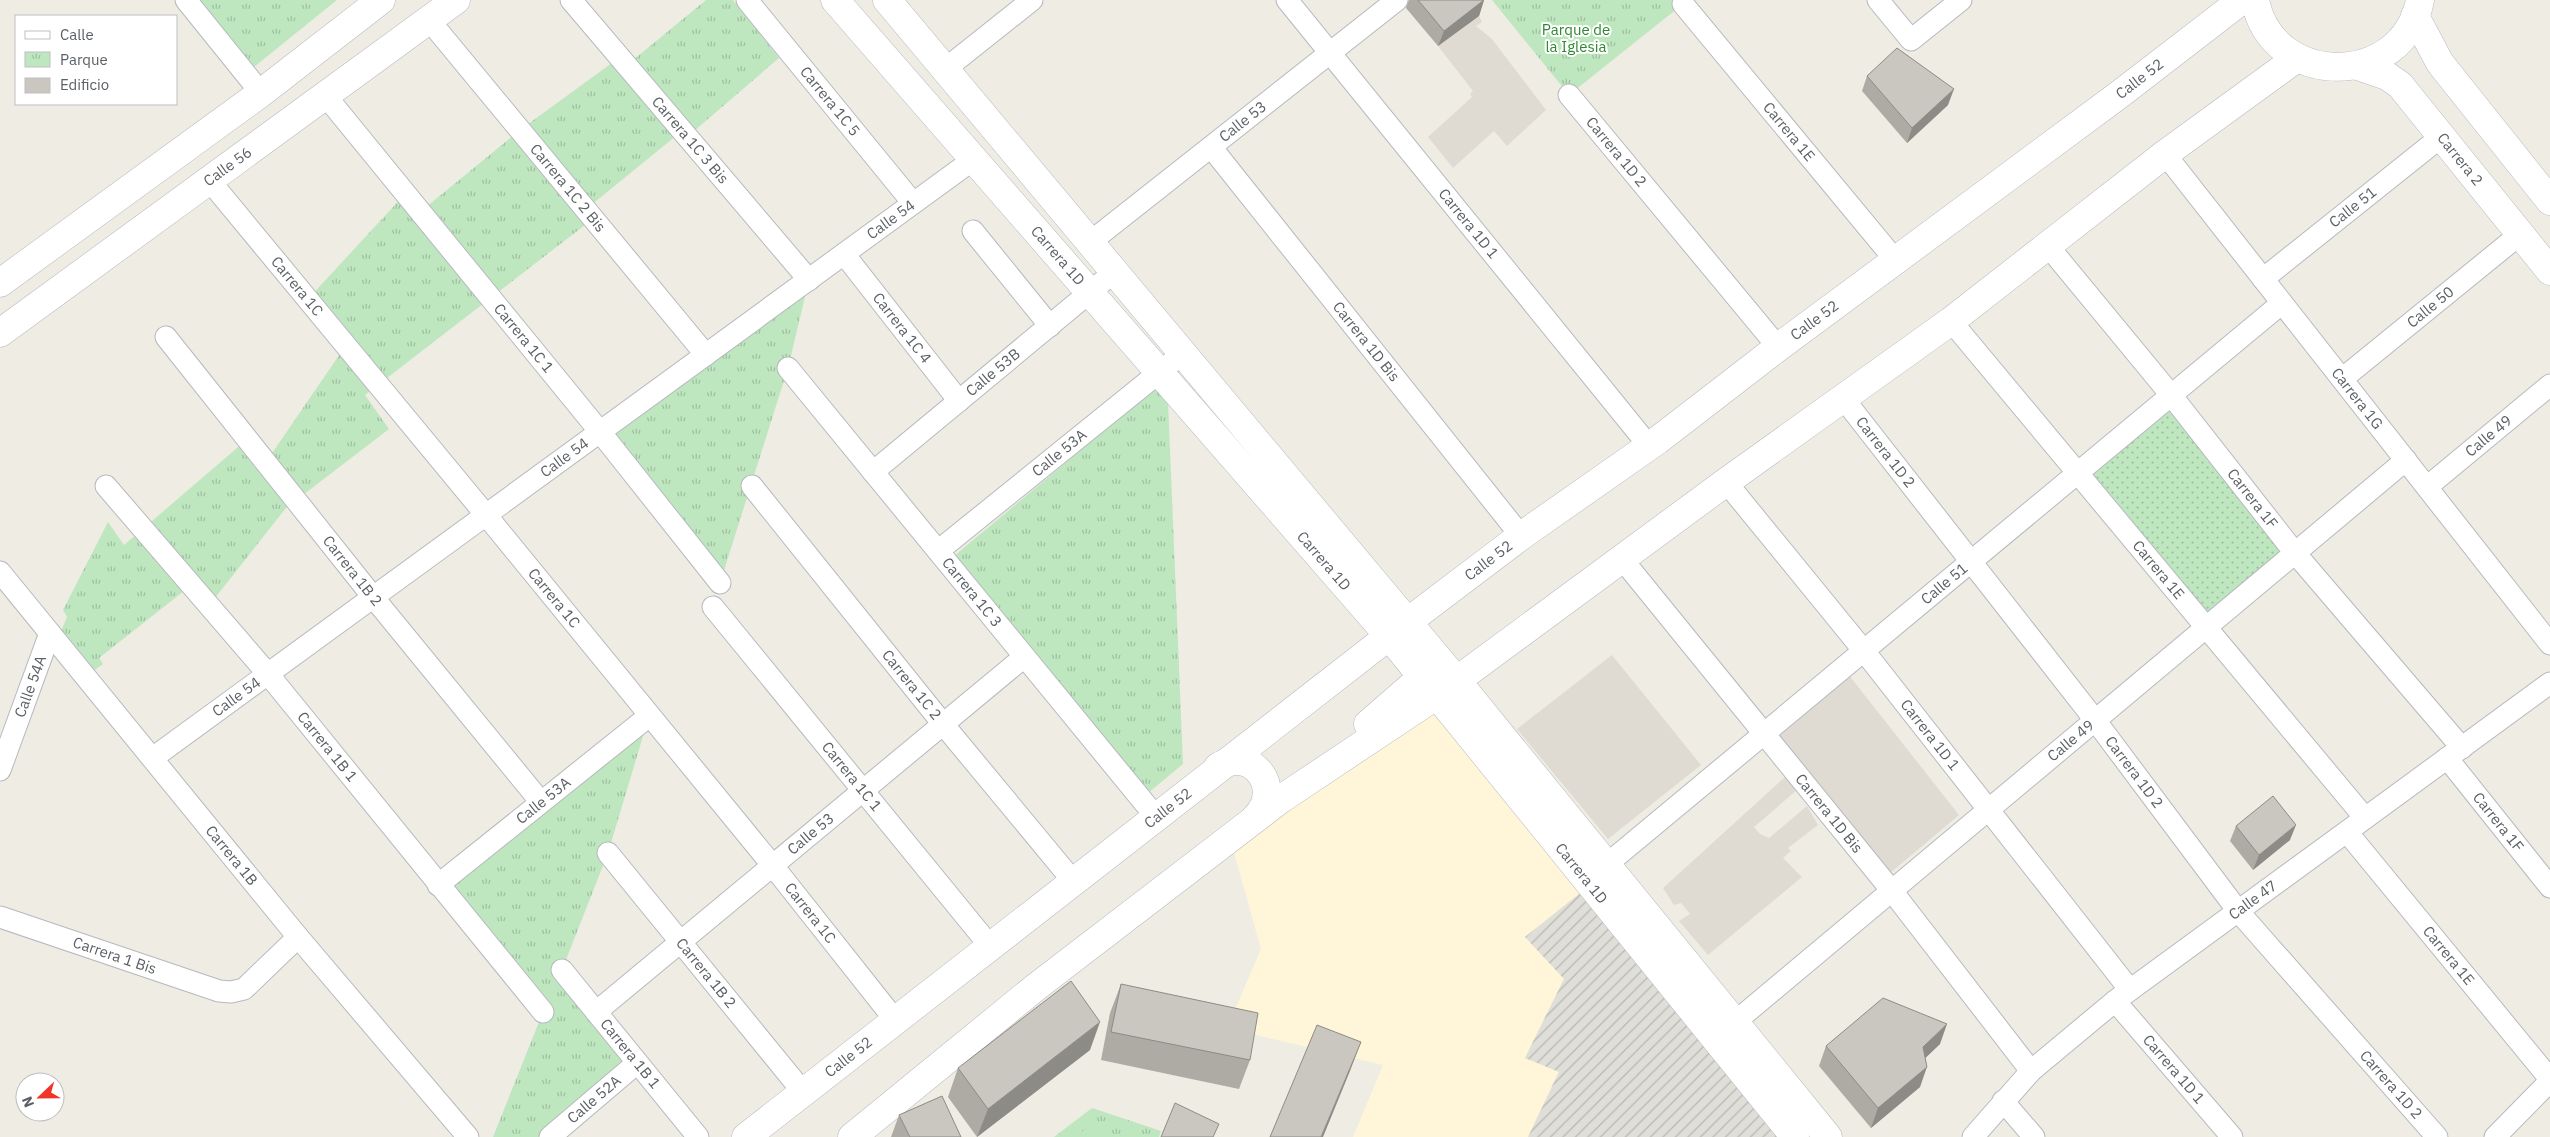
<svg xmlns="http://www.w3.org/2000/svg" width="2550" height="1137" viewBox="0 0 2550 1137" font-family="'IBM Plex Sans',sans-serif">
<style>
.commercial{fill:#fff5d8}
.industrial{fill:url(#industrial-furrows)}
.education{fill:#dfdbd2}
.grass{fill:url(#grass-dots)}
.park{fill:url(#park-tufts)}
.pitch{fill:#bfe7bf}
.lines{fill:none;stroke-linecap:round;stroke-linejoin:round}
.street-casing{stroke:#b6b9be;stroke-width:23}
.secondary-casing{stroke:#b7bac0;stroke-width:29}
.street{stroke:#fff;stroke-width:21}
.secondary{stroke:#fff;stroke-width:28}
.wall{fill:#aeaba5}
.shaded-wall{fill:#8d8b86}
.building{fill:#cac7c0;stroke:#8d8b86}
.labels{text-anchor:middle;stroke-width:4;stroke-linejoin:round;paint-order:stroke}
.park-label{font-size:15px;fill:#318634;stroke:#fff}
.street-label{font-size:15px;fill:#5b6065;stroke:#fff}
</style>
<defs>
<pattern id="industrial-furrows" width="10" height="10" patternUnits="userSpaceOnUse" patternTransform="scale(1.25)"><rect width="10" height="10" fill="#dfded8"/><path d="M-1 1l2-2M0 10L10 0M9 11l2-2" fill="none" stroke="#b8b7b3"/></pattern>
<pattern id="grass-dots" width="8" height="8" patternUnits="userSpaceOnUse" patternTransform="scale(1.25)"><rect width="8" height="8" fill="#bfe7bf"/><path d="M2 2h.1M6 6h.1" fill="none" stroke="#9ebf9f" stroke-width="1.8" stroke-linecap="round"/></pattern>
<pattern id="park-tufts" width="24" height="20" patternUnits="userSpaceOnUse" patternTransform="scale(1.25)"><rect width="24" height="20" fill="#bfe7bf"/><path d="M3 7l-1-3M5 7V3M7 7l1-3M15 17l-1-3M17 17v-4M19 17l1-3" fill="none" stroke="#9ebf9f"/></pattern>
</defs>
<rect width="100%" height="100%" fill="#efece3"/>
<path class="commercial" d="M1437 695 1590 885 1564 979 1525 1058 1559 1071 1528 1137H1353L1383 1065 1227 1028 1261 949 1230 838Z"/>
<path class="industrial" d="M1590 885 1795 1137H1528L1559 1072 1525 1058 1564 979 1525 937Z"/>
<path class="education" d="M1479 16 1482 22 1476 26 1492 39 1546 110 1507 146 1494 131 1453 168 1428 137 1472 97 1470 94 1473 91 1438 46Z
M1612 655 1701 765 1608 839 1517 729Z
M1848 674 1959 815 1889 874 1776 734Z
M1785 777 1797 790 1754 827 1760 834 1769 838 1807 806 1818 825 1788 848 1791 851 1783 858 1802 877 1708 955 1679 921 1690 914 1681 903 1674 905 1663 888Z"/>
<path class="grass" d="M2171 395 2295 553 2207 627 2079 474Z"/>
<path class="park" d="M196 0H337L249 71Z
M706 0H733L779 58 687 137 682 131 579 215 585 225 365 395 389 429 286 508 215 598 184 591 99 658 103 664 92 672 59 636 67 617 63 610 108 522 124 545 244 442 266 462 344 348 308 299 405 194 420 212 520 130 620 57 627 65Z
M1492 0H1688L1569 95Z
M809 280 788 368 720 583 601 433Z
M1155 388 1168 401 1183 764 1148 793 954 556Z
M649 716 608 853 562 970 637 1063 550 1137H493L543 1012 438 885Z
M1092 1108 1161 1131 1159 1137H1054Z"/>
<path class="pitch" d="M1096 1121 1108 1137H1075Z"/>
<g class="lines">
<defs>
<g id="street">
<path d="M186 0 261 93"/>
<path id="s1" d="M571 0 809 280"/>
<path id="s2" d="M747 0 913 203"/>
<path id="s3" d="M1287 0 1649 446"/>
<path d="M1878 0 1911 40 1961 0"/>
<path id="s4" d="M1683 4 1896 261"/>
<path id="s5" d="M429 20 706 355"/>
<path d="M944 70 1032 0"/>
<path id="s6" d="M325 95 601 433 720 583"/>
<path id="s7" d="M1569 95 1778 347"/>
<path id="s8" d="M1211 147 1521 536"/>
<path id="s9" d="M2165 154 2550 644"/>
<path id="s10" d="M209 180 486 515 773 866 895 1020"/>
<path d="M973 231 1050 326"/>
<path id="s11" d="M1089 243 1397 0"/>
<path id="s12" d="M2048 246 2171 395 2295 553 2462 748"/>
<path id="s13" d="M844 254 959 401"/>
<path id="s14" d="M2263 279 2442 136"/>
<path id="s15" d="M1951 321 2365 818"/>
<path id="s16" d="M166 337 373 597 540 801"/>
<path id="s17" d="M788 368 1156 817"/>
<path id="s18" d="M2342 379 2519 235"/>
<path id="s19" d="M1843 398 2095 720 2238 911 2437 1137"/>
<path id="s20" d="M873 472 1113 273"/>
<path id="s21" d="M1726 482 1864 651 2130 990"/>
<path id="s22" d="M106 486 268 674 543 1012"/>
<path id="s23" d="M752 486 943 724 1073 881"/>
<path id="s24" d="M2427 487 2550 385"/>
<path id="s25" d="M938 551 1182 354"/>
<path id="s26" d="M1622 559 1892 891 2031 1071"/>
<path id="s27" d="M0 572 298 937 468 1137"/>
<path id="s28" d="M713 607 990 946"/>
<path id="s29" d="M154 757 974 159"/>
<path id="s30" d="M2447 758 2550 887"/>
<path id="s31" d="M0 770 50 633"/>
<path id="s32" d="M2347 832 2550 1079"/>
<path id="s33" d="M608 853 803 1092"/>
<path id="s34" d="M1606 865 2282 303"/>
<path id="s35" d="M438 885 649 716"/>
<path id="s36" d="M0 917 219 991 231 992 244 989 298 937"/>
<path id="s37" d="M562 970 698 1137"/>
<path id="s38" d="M2115 1001 2232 1137"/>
<path id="s39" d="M596 1012 1024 657"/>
<path id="s40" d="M1735 1022 2406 460"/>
<path d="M2003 1101 2034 1137"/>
<path id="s41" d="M550 1137 637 1063"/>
<path id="s42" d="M1973 1137 2031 1071 2115 1001 2550 683"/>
<path d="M2495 1137 2550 1081"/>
</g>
<g id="secondary">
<path id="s43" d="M835 0 1389 636 1795 1137"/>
<path d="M887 0 1457 681 1828 1137"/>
<path d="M2255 0C2272 89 2403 89 2420 0"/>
<path d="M2415 16 2440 63 2550 201"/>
<path id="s44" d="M2358 66 2387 76 2400 85 2550 271"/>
<path d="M0 283 261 93 381 0"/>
<path id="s45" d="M0 333 456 0"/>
<path d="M1368 724 1422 677 1417 660"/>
<path d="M1218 767C1252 745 1285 789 1255 818"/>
<path id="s46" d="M746 1137 1389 636 1521 536 1658 440 1776 349 2120 94 2242 0"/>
<path d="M852 1137 1036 987 1281 799 1437 695 1726 482 1951 321 2165 154 2297 58"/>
</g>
</defs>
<use href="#street" class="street-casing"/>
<use href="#secondary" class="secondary-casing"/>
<use href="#street" class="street"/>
<use href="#secondary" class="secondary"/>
</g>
<path class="wall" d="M1409 0H1484L1479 16 1438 46 1406 8Z
M1867 76 1948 105 1907 143 1862 91Z
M2236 826 2290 840 2253 870 2230 841Z
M1121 984 1250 1060 1239 1089 1101 1060 1110 1013Z
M1940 1044 1925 1058 1920 1087 1871 1128 1819 1066 1826 1046Z
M1090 1050 977 1137 948 1097 958 1068Z
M899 1115 961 1137H891Z"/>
<path class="shaded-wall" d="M1484 0 1479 16 1438 46 1444 31Z
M1954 89 1948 105 1907 143 1912 128Z
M2296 825 2290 840 2253 870 2259 855Z
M1100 1022 1090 1050 977 1137 988 1109Z
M1947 1024 1940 1044 1916 1067 1923 1047Z
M1361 1042 1350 1071 1323 1137H1321Z
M1927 1067 1920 1087 1871 1128 1878 1108Z"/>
<path class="building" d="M1418 0H1484L1444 31Z
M1897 48 1954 89 1912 128 1867 76Z
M2273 796 2296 825 2259 855 2236 826Z
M1071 981 1100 1022 988 1109 958 1068Z
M1121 984 1258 1013 1250 1060 1111 1032Z
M1883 998 1947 1024 1923 1047 1927 1067 1878 1108 1826 1046Z
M1317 1025 1361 1042 1321 1137H1270Z
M942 1096 961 1137H910L899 1115Z
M1175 1103 1219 1124 1213 1137H1161Z"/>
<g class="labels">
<g class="park-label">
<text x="1576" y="35">Parque de<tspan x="1576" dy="17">la Iglesia</tspan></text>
</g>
<g class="street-label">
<text dy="5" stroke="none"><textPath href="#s46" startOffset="1750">Calle 52</textPath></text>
<text dy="5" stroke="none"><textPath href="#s2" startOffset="131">Carrera 1C 5</textPath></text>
<text dy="5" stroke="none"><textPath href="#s11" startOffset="196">Calle 53</textPath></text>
<text dy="5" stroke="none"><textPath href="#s4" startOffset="166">Carrera 1E</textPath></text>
<text dy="5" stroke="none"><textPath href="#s1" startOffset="184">Carrera 1C 3 Bis</textPath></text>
<text dy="5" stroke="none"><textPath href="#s7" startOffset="74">Carrera 1D 2</textPath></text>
<text dy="5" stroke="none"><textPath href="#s44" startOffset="142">Carrera 2</textPath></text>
<text dy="5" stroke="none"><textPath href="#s45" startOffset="282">Calle 56</textPath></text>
<text dy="5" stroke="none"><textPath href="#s5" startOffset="218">Carrera 1C 2 Bis</textPath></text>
<text dy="5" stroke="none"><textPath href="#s14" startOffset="115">Calle 51</textPath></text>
<text dy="5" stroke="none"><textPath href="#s29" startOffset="912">Calle 54</textPath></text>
<text dy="5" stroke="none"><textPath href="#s3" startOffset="288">Carrera 1D 1</textPath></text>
<text dy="5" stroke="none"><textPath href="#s43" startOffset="339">Carrera 1D</textPath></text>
<text dy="5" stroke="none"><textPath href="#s10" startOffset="138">Carrera 1C</textPath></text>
<text dy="5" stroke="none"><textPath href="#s18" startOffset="114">Calle 50</textPath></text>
<text dy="5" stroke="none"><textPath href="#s46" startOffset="1345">Calle 52</textPath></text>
<text dy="5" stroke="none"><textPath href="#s13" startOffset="94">Carrera 1C 4</textPath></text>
<text dy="5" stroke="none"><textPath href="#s6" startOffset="314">Carrera 1C 1</textPath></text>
<text dy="5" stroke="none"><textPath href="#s8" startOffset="249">Carrera 1D Bis</textPath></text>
<text dy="5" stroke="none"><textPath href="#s20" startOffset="156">Calle 53B</textPath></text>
<text dy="5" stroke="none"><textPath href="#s9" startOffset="311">Carrera 1G</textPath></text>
<text dy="5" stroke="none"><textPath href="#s24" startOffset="80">Calle 49</textPath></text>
<text dy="5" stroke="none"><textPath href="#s19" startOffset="69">Carrera 1D 2</textPath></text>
<text dy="5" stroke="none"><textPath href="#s25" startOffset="156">Calle 53A</textPath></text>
<text dy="5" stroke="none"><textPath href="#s29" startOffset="508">Calle 54</textPath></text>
<text dy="5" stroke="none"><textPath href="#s12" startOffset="325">Carrera 1F</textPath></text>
<text dy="5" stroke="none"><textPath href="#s43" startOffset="744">Carrera 1D</textPath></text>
<text dy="5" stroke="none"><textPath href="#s46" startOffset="940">Calle 52</textPath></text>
<text dy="5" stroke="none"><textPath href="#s15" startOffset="324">Carrera 1E</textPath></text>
<text dy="5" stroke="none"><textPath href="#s16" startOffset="299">Carrera 1B 2</textPath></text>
<text dy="5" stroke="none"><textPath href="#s34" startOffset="440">Calle 51</textPath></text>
<text dy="5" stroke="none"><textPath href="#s17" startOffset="290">Carrera 1C 3</textPath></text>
<text dy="5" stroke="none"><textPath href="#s10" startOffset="542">Carrera 1C</textPath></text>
<text dy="5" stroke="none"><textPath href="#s23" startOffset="255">Carrera 1C 2</textPath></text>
<text dy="5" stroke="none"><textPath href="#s31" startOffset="89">Calle 54A</textPath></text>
<text dy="5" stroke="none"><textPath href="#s29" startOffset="102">Calle 54</textPath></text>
<text dy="5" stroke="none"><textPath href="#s21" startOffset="325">Carrera 1D 1</textPath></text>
<text dy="5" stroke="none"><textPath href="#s40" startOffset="438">Calle 49</textPath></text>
<text dy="5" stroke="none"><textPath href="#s22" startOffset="342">Carrera 1B 1</textPath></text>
<text dy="5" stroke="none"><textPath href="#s19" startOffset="474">Carrera 1D 2</textPath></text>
<text dy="5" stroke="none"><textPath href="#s28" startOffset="219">Carrera 1C 1</textPath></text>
<text dy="5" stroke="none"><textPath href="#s35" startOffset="135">Calle 53A</textPath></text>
<text dy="5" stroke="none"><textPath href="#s46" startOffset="535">Calle 52</textPath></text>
<text dy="5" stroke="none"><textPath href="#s26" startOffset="328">Carrera 1D Bis</textPath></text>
<text dy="5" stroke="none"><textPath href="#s30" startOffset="82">Carrera 1F</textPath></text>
<text dy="5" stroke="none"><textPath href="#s39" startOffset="279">Calle 53</textPath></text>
<text dy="5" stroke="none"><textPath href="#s27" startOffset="366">Carrera 1B</textPath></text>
<text dy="5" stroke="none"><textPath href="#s43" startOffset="1149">Carrera 1D</textPath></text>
<text dy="5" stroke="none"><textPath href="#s42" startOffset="368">Calle 47</textPath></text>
<text dy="5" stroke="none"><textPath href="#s10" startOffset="948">Carrera 1C</textPath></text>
<text dy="5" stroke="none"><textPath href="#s32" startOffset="160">Carrera 1E</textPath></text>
<text dy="5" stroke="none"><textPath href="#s36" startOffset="121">Carrera 1 Bis</textPath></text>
<text dy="5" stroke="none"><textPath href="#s33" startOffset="155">Carrera 1B 2</textPath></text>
<text dy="5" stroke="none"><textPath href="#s37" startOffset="108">Carrera 1B 1</textPath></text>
<text dy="5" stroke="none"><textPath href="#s46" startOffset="130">Calle 52</textPath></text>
<text dy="5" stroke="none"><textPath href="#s38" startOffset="90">Carrera 1D 1</textPath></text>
<text dy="5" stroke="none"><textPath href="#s19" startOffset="879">Carrera 1D 2</textPath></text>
<text dy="5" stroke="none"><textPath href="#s41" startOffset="58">Calle 52A</textPath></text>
</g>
</g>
<rect x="15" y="15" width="162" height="90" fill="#ffffff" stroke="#bdbfc1"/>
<rect x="25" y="31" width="25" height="8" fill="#ffffff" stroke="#bdbfc1"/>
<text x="60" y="40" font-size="15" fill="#5b6065">Calle</text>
<rect x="25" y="52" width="25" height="15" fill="url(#park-tufts)" stroke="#bdbfc1"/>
<text x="60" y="65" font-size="15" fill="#5b6065">Parque</text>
<rect x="25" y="78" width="25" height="15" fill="#cac7c0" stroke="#bdbfc1"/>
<text x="60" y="90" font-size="15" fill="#5b6065">Edificio</text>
<g transform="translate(40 1097) rotate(248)"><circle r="24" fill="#ffffff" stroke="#bdbfc1"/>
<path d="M0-4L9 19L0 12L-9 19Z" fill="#ef3529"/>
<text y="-8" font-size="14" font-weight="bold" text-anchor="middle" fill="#5b6065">N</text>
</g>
</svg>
